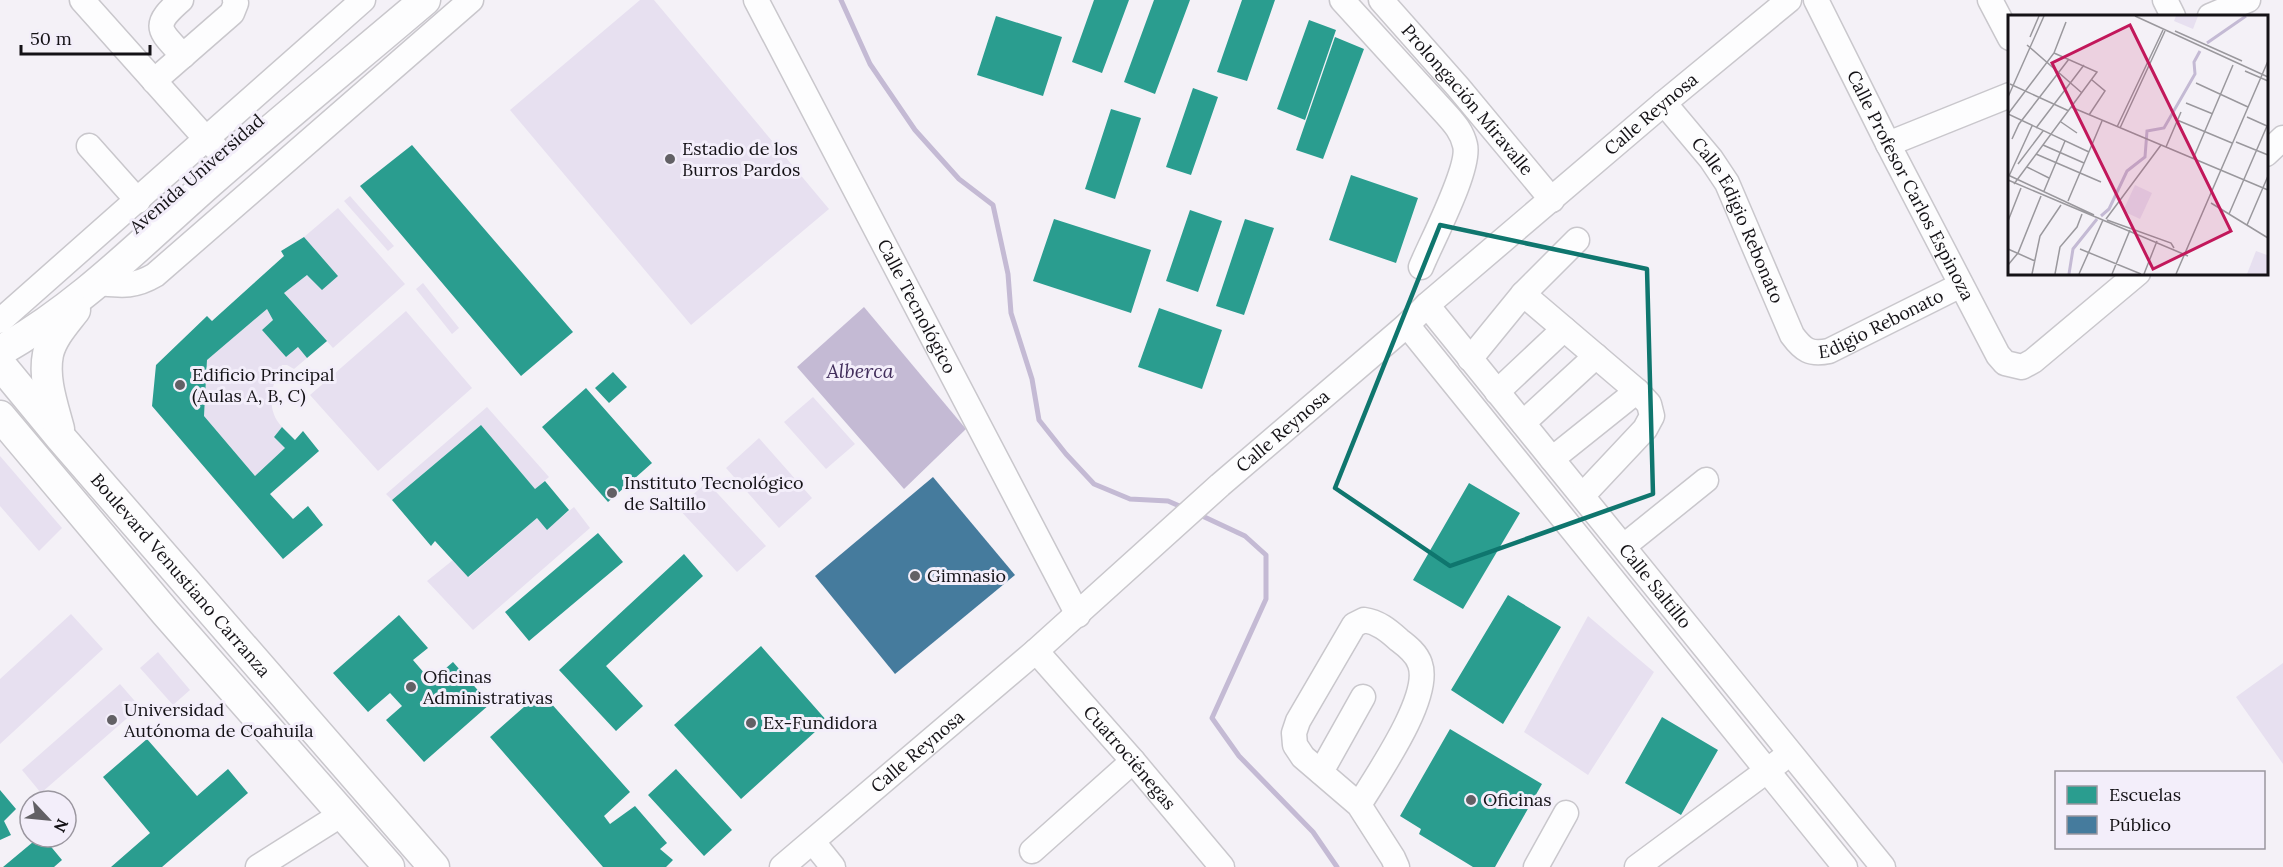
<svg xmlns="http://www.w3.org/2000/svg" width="2283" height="867" viewBox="0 0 2283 867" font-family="Lora,serif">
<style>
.green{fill:#e7e0f0}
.water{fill:#c4bad4}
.schools{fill:#2a9d8f}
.public{fill:#457b9d}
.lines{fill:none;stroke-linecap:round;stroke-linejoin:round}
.stream{stroke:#c4bad4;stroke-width:5}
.minor-casing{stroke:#c9c7cc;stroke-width:27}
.major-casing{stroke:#c9c7cc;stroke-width:33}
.minor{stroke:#fdfdfe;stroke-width:24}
.major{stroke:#fdfdfe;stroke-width:30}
.marked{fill:none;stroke:#0f766e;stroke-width:4.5;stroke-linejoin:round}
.poi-dot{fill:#626065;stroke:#f3eefa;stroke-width:2}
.labels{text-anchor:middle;stroke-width:6;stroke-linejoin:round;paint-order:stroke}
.street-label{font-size:18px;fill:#141216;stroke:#f3eefa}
.poi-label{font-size:18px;fill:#141216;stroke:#f3eefa;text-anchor:start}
.water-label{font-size:20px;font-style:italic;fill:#412d5b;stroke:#f3eefa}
.inset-river{fill:none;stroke:#c4bad4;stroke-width:3}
.inset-road{fill:none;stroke:#9a989d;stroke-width:1.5}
.view{fill:#c2185b;fill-opacity:0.15;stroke:#c2185b;stroke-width:3}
.inset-edge{fill:none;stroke:#141216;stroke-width:3}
</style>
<rect width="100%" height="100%" fill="#f4f1f7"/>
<path class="green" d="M640 0H654L829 209 691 325 510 110Z
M350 196 394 246 388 251 344 201Z
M338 208 405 284 333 348 284 293 307 275 338 276 304 237Z
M423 283 459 328 452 334 416 289Z
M267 309 273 320 262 330 286 357 298 347 307 358 294 369 287 365H282C271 385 265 409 282 427L274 437 285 448 255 476 204 416 207 360Z
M406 311 472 388 378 471 310 395Z
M813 397 855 444 826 469 784 422Z
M487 407 549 477 535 489 481 425 392 500 386 494Z
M759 438 812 498 779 528 726 468Z
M0 456 62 528 39 551 0 506Z
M707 482 766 546 737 572 678 508Z
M574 507 590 528 473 630 427 581 453 560 469 577 537 518 547 529Z
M71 614 103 649 0 744V679Z
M1588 616 1654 672 1588 775 1524 732Z
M158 652 190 690 173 705 140 668Z
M2283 663V764L2236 697Z
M120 684 140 707 41 793 22 770Z"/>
<path class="water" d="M864 307 966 429 904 489 797 367Z"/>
<path class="schools" d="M1094 0H1129L1102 73 1072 62Z
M1154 0H1190L1155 94 1124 82Z
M1242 0H1275L1247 81 1217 72Z
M996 16 1062 37 1043 96 977 75Z
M1309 20 1336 30 1305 120 1277 109Z
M1335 37 1364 49 1323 159 1296 150Z
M1193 88 1218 97 1191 175 1166 167Z
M1111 109 1141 118 1115 199 1085 189Z
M412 145 573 332 521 376 360 186Z
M1351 175 1418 198 1396 263 1329 240Z
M1190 210 1222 221 1198 292 1166 281Z
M1054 219 1151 250 1131 313 1033 281Z
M1245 219 1274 228 1244 315 1216 306Z
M304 237 338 276 322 290 307 275 284 293 327 341 307 358 298 347 286 357 262 330 273 320 267 309 207 360 204 416 255 476 285 448 274 437 282 427 295 440 303 431 319 451 270 494 293 519 308 506 323 525 283 559 152 406 156 365 207 316 212 321 284 256 281 251Z
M1159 308 1222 330 1202 389 1138 367Z
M613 372 627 387 609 403 595 388Z
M586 388 652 463 608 502 542 427Z
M481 425 535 489 545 481 569 510 547 530 537 518 468 577 435 541 431 546 392 500Z
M1469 483 1520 513 1463 609 1413 580Z
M598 533 623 562 529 641 505 612Z
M684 554 703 576 606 666 643 706 616 731 559 670Z
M1508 595 1561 627 1503 724 1451 690Z
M399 615 428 648 413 660 431 681 453 662 490 704 424 762 386 720 402 706 390 693 368 712 333 673Z
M761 646 827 721 741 799 674 725Z
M541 692 630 792 604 816 610 824 635 806 667 843 660 849 673 860 666 867H603L490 737Z
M1662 717 1718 750 1681 815 1625 783Z
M1450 729 1542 784 1495 867H1473L1419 834 1421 829 1400 816Z
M147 739 197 796 228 769 248 793 162 867H111L150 833 103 777Z
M676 769 732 830 704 856 648 795Z
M0 790 16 809 4 821 11 835 0 840Z
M39 837H43L62 860 54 867H3Z"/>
<path class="public" d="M933 477 1015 575 895 674 815 576Z"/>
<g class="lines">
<path class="stream" d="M841 0 870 64 915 130 959 179 993 205 1008 274 1011 313 1032 379 1039 420 1066 454 1094 484 1130 499 1168 501 1184 508
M1198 514 1245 536 1266 555V599L1212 718 1239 756 1313 832 1337 867"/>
<defs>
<g id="minor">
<path d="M82 0 207 140 219 151"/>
<path d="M181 0C150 27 160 30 183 56"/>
<path id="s1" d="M756 0 1078 615"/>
<path d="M1342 0 1446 114C1455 124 1462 132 1465 145 1471 168 1431 242 1421 267"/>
<path id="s2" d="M1381 0 1458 87 1552 200"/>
<path id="s3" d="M1816 0 1888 144 1998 355 2005 363 2022 367 2033 361 2138 273"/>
<path d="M1990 0 2010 38"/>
<path d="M2165 0 2173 16"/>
<path d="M2210 16 2248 0"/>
<path d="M154 81 232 13 236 3 235 0"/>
<path id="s4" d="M1664 103 1711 159 1727 183 1792 335C1803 350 1810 355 1829 351L1961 285"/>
<path d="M1888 144 2010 95"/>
<path d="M89 146 138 201"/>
<path d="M2266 154 2283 138"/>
<path d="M96 283C120 285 133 288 155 275L471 0"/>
<path d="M1523 294 1577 240"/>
<path id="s5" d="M1427 305 1883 867"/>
<path d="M0 321 363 0"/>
<path d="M1407 325 1845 867"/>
<path d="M1470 359 1523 294 1637 391 1649 404 1652 416 1645 429 1583 495"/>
<path d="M1497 392 1564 329"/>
<path d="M1523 423 1596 356"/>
<path d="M1552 459 1637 391"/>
<path d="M1624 546 1706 480"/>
<path id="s6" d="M1036 651 1133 761 1222 867"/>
<path d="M1321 772 1363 697"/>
<path d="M1359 805C1377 775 1432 697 1420 664 1417 654 1407 646 1399 640 1388 630 1378 622 1364 620L1354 625 1298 721 1294 733 1295 745 1303 757 1359 805 1393 858 1397 867"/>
<path d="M813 842 833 867"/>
<path d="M1032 851 1133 761"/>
<path d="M258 867 342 814"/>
<path id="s7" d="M782 867 1036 651 1220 485 1407 325 1427 305 1664 103 1789 0"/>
<path d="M1536 867 1566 813"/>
<path d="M1637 867 1780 761"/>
</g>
<g id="major">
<path d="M0 351C78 308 142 242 209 183 280 121 353 61 425 0"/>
<path id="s8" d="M0 364 61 438 434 867"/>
<path d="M0 416 166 613 389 867"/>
<path d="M59 429C53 406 43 379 48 354 52 337 65 323 75 310"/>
</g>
</defs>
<use href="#minor" class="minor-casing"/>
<use href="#major" class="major-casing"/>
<use href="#minor" class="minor"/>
<use href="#major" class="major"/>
</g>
<path class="marked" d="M1440 225 1647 269 1653 494 1450 566 1335 488Z"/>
<g class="poi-dot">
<circle cx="670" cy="159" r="6"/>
<circle cx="180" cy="385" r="6"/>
<circle cx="612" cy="493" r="6"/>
<circle cx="915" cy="576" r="6"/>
<circle cx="411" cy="687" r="6"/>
<circle cx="112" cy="720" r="6"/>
<circle cx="751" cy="723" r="6"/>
<circle cx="1471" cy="800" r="6"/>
</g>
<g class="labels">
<g class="street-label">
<text dy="6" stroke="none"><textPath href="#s2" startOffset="132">Prolongación Miravalle</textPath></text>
<text dy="6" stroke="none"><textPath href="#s7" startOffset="1150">Calle Reynosa</textPath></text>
<text transform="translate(197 174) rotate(-41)" y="6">Avenida Universidad</text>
<text dy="6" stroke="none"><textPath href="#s3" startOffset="208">Calle Profesor Carlos Espinoza</textPath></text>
<text dy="6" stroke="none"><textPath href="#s4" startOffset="140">Calle Edigio Rebonato</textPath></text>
<text dy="6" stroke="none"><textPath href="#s1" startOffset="346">Calle Tecnológico</textPath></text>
<text dy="6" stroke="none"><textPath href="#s4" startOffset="369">Edigio Rebonato</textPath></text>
<text dy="6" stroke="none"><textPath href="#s7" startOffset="664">Calle Reynosa</textPath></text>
<text dy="6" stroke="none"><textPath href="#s8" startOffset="278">Boulevard Venustiano Carranza</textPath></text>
<text dy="6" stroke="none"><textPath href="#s5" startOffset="362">Calle Saltillo</textPath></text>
<text dy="6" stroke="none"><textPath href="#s7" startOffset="178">Calle Reynosa</textPath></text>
<text dy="6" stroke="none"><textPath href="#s6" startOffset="142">Cuatrociénegas</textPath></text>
</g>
<g class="poi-label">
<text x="682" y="155">Estadio de los<tspan x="682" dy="21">Burros Pardos</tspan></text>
<text x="192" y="381">Edificio Principal<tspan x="192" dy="21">(Aulas A, B, C)</tspan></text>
<text x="624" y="489">Instituto Tecnológico<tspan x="624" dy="21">de Saltillo</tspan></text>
<text x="927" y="582">Gimnasio</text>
<text x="423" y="683">Oficinas<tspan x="423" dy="21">Administrativas</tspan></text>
<text x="124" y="716">Universidad<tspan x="124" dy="21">Autónoma de Coahuila</tspan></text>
<text x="763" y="729">Ex-Fundidora</text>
<text x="1483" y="806">Oficinas</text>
</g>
<g class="water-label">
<text x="860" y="378">Alberca</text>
</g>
</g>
<g transform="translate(2008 15)">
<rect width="260" height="260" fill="#f4f1f7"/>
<path d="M168 1H190L185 14 166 6ZM127 170 144 178 132 204 115 196ZM248 236 259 240V259H239Z" fill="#e7e0f0"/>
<path class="inset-river" d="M199 28 238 1M93 201 101 194 119 156 137 142 139 116 156 113 187 59 186 47 192 36M61 259 65 234 89 204"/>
<path class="inset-road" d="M127 1 260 62M58 7 46 38 0 99 81 137M167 16 234 46M22 22 31 1M19 30 74 78M237 56 260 66M188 68 240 92M2 69 61 96M0 82 36 1M178 88 205 99M63 92 260 175M81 100 97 76 84 65M239 102 259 111M169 105 224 128M53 107 69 118M109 112 155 15M28 113 76 50M112 113 157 16M4 124 11 109 61 44M228 127 260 140M35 130 76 148M158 132 173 97M28 139 93 167M185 144 225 50M10 149 35 116M19 152 41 163M0 160 86 200M1 161 24 111M0 165 180 241M6 169 89 57 46 38M36 176 57 126M60 186 94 106M203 188 260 223M221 199 259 111M98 204 153 130M99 205 163 228 166 233M0 206 13 173M239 210 260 161M0 234 27 246M72 234 133 259M0 250 10 238 33 181M24 259 32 221 53 190M47 259 52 232 69 212 74 199M71 259 95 205M104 259 122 215M136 259 149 226M168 259 260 46"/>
<path class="view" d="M122 10 223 216 145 254 44 48Z"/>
<rect width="260" height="260" class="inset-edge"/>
</g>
<rect x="2055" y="771" width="210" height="78" fill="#f3eefa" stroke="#9a969f" stroke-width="1.5"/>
<rect x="2067" y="786" width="30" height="18" fill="#2a9d8f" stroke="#9a969f" stroke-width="1.5"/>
<text x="2109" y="801" font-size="18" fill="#141216">Escuelas</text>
<rect x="2067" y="816" width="30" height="18" fill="#457b9d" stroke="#9a969f" stroke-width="1.5"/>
<text x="2109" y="831" font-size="18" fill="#141216">Público</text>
<g transform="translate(48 819) rotate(116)"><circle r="28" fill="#f3eefa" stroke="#9a969f" stroke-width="1.5"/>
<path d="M0-4.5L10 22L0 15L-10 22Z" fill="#626065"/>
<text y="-9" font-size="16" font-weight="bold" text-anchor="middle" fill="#141216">N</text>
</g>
<path d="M21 45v9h129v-9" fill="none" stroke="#141216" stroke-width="3"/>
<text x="30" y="45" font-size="18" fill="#141216" stroke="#f3eefa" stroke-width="4.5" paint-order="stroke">50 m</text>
</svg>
